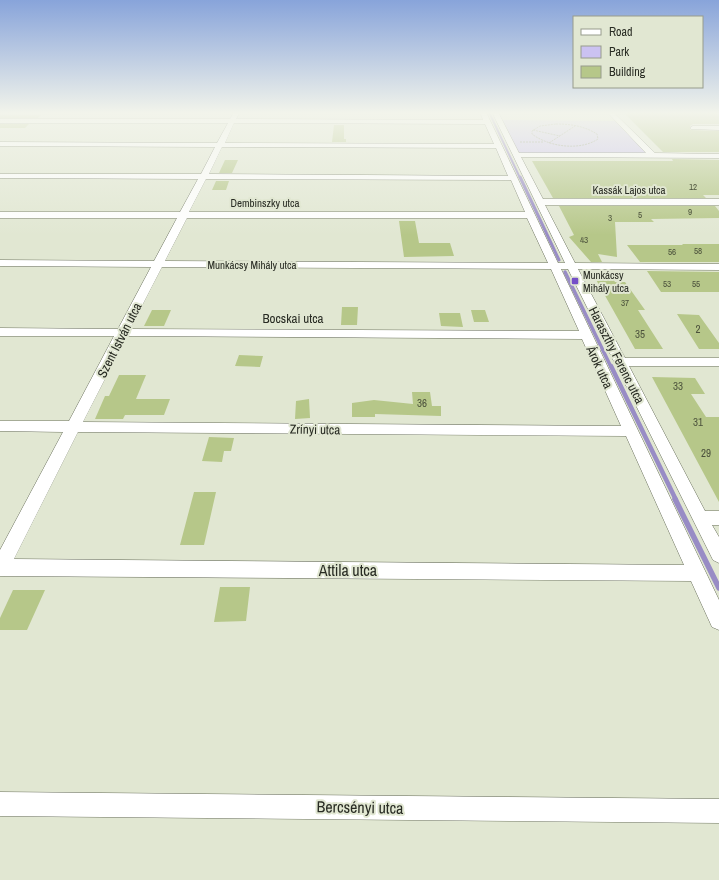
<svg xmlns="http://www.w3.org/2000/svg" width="719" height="880" viewBox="0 0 719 880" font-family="'Archivo Narrow',sans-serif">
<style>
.green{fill:#cbc2f1}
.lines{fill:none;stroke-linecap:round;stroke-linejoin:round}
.stream-far4{stroke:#988cc5;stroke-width:2}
.stream-far3{stroke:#988cc5;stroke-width:3}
.stream-far2{stroke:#988cc5;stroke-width:3.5}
.stream-far1{stroke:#988cc5;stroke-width:4.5}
.stream{stroke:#988cc5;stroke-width:5.5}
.building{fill:#b6c789}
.minor-casing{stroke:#6a705d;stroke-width:1}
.path{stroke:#939888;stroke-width:1;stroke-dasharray:2 1;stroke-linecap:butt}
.minor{fill:#fff;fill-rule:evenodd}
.poi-dot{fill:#754fc8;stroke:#e1e7d2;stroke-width:1.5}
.labels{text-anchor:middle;stroke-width:4;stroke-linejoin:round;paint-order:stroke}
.far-number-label{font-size:9px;fill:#4c523c}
.far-street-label{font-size:11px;fill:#282b23;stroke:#e1e7d2}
.far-poi-label{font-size:11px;fill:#282b23;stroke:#e1e7d2;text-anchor:start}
.number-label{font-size:11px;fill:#4c523c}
.street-label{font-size:13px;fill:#282b23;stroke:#e1e7d2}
.near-street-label{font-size:16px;fill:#282b23;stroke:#e1e7d2}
</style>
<rect width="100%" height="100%" fill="#e1e7d2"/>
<path class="green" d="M501 120 615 121 646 152 643 154H525L518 152Z"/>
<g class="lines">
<path class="stream-far4" d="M489 112 520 178"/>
<path class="stream-far3" d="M520 177 559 260"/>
<path class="stream-far2" d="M565 272 611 367"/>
<path class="stream-far1" d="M611 366 676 500"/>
<path class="stream" d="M675 499 719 588"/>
</g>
<path class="building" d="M623 112H715L719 115V124H693L690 126V129L691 130 719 131V152H663Z
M0 115H41L38 118H0Z
M0 124H29L25 128H0Z
M334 125H344V139H346V142H332Z
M672 159 719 160V195H703L706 198H553L532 161H673Z
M225 160H238L232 173H219Z
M216 181H229L226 190H212Z
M559 206H715L719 211V218L651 219 654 222H615L617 257 598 254 602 262H591L569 237 574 235Z
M399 221H415L419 243H450L454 256 404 257Z
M682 244H719V262H640L627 245H683Z
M599 271H608L609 273 605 276H611L615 282H625L645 310H638L663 349H635L594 276H604Z
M647 271 719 272V292H661Z
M342 307H358L357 325H341Z
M152 310H171L164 326H144Z
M471 310H485L489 322H474Z
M439 313H460L463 327 441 326Z
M677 314 699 315 719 343V349H699Z
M239 355 263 356 260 367 235 366Z
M119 375H146L136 399H170L164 415H125L123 419H95L105 396H109Z
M652 377 695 378 705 394H691L706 417H719V502Z
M412 392H430L432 406H441V416L375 414V417H352V403L374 400 413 404Z
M309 399 310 418 295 419 296 401Z
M209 437 234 438 231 451H224L222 462 202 461Z
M194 492H216L204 545H180Z
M220 587H250L246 621 214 622Z
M13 590H45L27 630H0V618Z"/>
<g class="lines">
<defs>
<path id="minor" d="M234 112H240L236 119 483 120 480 112H486L558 263H565L492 112H498L519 153H646L607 112H613L655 153 719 154V158L521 157 543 199H719V205H545L575 263 719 264V270L578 269 625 358H719V366H629L705 511H719V525H712L719 537V563L713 560 568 269H561L719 600V630L712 627 691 581 0 576V550L63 432 0 431V421H69L114 336H0V328L118 329 151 267 0 266V260L154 261 177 218H0V212H180L198 179 0 178V174H201L215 147 0 146V142L217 143 228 123H0V119H230ZM234 123 485 124 494 144 225 143ZM222 147 496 148 508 176 209 174ZM206 179 511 180 525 212H189ZM187 218H527L548 263 165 261ZM162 267 551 269 579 331 130 329ZM127 336 582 339 621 426 83 422ZM78 432 626 436 684 565 14 559Z
M693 126H719V130L691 129V127Z
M0 792 719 799V823L0 816Z"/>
</defs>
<use href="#minor" class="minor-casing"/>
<path class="path" d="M556 124C571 124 584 126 597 134L598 139C580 151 549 147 532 134V131L540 126Z
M533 130 560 136
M520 142H543
M549 143 575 126"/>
<use href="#minor" class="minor"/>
</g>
<linearGradient id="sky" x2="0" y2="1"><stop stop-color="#88a4da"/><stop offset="0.48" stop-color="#f2f4eb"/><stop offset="1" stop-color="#f2f4eb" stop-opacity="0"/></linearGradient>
<rect width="719" height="235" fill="url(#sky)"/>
<rect class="poi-dot" x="571" y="277" width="8" height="8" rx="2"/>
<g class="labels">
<g class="far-number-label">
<text x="693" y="190">12</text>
<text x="690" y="215">9</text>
<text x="640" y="218">5</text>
<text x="610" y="221">3</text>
<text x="584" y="243">43</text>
<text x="698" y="254">58</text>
<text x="672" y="255">56</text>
<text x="667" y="287">53</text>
<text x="696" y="287">55</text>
<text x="625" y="306">37</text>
</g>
<g class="far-street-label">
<text x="629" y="194">Kassák Lajos utca</text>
<text x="265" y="207">Dembinszky utca</text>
<text x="252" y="269">Munkácsy Mihály utca</text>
</g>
<g class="far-poi-label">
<text x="583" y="279">Munkácsy<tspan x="583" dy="13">Mihály utca</tspan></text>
</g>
<g class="number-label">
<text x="698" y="333">2</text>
<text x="640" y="338">35</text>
<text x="678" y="390">33</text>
<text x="422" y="407">36</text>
<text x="698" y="426">31</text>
<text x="706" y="457">29</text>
</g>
<g class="street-label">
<text x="293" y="323">Bocskai utca</text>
<text transform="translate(119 340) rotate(-63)" y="5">Szent István utca</text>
<text transform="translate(617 355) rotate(63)" y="5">Haraszthy Ferenc utca</text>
<text transform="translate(600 367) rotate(65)" y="5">Árok utca</text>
<text transform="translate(315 429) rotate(1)" y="5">Zrínyi utca</text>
</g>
<g class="near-street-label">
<text x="348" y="576">Attila utca</text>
<text transform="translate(360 807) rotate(1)" y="6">Bercsényi utca</text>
</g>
</g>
<rect x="573" y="16" width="130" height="72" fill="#e1e7d2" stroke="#979c8c"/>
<rect x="581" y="29" width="20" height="6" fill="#ffffff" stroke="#979c8c"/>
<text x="609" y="36" font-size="12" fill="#282b23">Road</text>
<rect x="581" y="46" width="20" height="12" fill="#cbc2f1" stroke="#979c8c"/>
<text x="609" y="56" font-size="12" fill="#282b23">Park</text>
<rect x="581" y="66" width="20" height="12" fill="#b6c789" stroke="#979c8c"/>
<text x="609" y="76" font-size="12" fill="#282b23">Building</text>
</svg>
